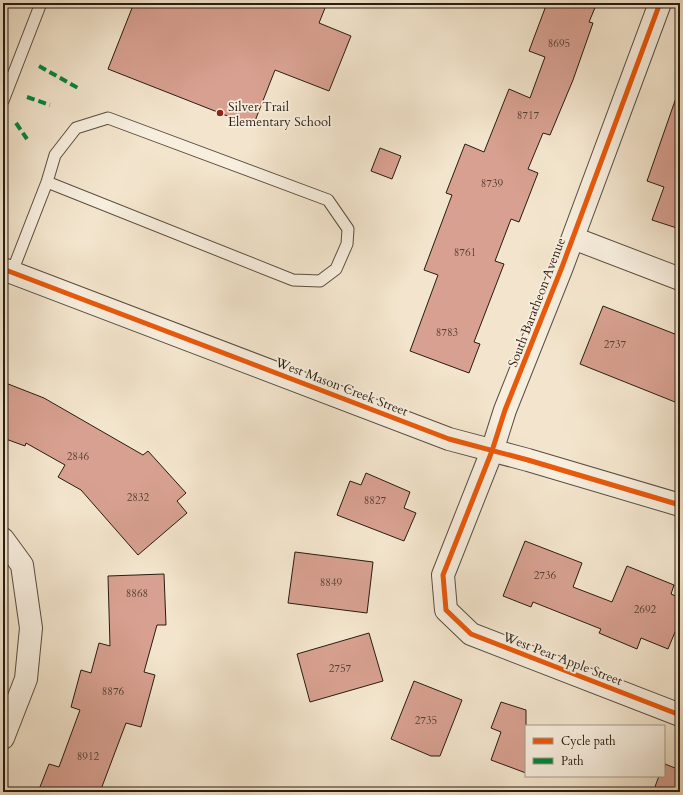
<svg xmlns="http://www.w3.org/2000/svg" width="683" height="795" viewBox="0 0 683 795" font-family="Cardo,serif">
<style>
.building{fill:#d7a090;stroke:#281c10}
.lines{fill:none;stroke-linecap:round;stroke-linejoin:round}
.service-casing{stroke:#5b4e3f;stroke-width:13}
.minor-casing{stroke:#5b4e3f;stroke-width:24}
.tertiary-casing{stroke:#5b4e3f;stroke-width:24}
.service{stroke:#f7eede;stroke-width:11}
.minor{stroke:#f7eede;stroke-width:22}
.tertiary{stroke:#f7eede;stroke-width:22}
.quiet{stroke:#00873e;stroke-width:4;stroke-dasharray:8 4;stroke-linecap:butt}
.cycleway-casing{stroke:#f7eede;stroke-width:8}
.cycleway{stroke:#e8590c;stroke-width:5}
.poi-dot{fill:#8f2418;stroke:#f7eede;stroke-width:1.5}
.labels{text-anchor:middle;stroke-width:3.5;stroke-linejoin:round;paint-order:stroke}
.number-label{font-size:11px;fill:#543d30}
.poi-label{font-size:13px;fill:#281c10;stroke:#f7eede;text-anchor:start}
.street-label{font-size:13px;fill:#281c10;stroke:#f7eede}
</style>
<rect width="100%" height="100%" fill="#f3e5cd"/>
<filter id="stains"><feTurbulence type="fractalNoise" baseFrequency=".005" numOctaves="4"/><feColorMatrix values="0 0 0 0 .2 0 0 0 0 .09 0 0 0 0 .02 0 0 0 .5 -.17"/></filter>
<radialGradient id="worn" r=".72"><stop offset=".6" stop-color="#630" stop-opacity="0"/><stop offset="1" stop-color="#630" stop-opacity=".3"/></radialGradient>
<path class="building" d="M134 3H327L319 23 351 36 329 91 275 70 253 126 108 69Z
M547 3H597L589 22 593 23 573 80 550 135 543 133 528 169 538 173 519 222 511 219 495 261 504 264 474 342 480 344 469 373 410 351 438 275 424 270 452 195 446 193 465 144 484 152 509 89 530 98 545 57 529 51Z
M677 95 680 96V229L652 220 664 187 647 181Z
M380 148 401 156 392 179 371 171Z
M603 306 680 336V404L580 364Z
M3 382 44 398 143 455 148 451 186 493 177 501 187 513 138 555 81 490 58 477 65 465 26 443 25 446 3 438Z
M366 473 410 492 404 508 416 513 404 541 337 515 350 481 361 485Z
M525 541 582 563 573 587 612 602 627 566 674 585 671 594 680 598V620L668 649 641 638 637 649 599 633 601 629 533 602 531 607 503 596Z
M295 552 373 562 367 613 288 603Z
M164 574 166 625H157L144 672 155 675 141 727 126 723 100 792H38L49 764 59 767 80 710 71 707 81 670 91 673 99 643 110 646 108 576Z
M369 633 383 681 310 702 297 654Z
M414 681 462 700 440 756H431L391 739Z
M501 702 526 710V773L491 760 501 732 491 728Z
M665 764 680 770V792H653L659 776H664Z"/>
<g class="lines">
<defs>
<path id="service" d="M3 101 41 3
M12 272 47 182 55 155 76 128 108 118 328 200 348 229 347 244 336 269 320 281 293 280 47 182"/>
<path id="minor" d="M660 3 562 267 505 410 492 451 443 575 446 610 471 634 680 715
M573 238 680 279
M3 539 22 565 31 628 26 679 3 738"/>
<path id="tertiary" d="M3 269 449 439 528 460 680 505"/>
</defs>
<use href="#service" class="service-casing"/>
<use href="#minor" class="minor-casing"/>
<use href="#tertiary" class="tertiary-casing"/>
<use href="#service" class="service"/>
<use href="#minor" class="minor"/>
<use href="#tertiary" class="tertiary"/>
<path class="quiet" d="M39 66 78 88
M27 97 50 105
M16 123 27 139"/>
<defs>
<path id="cycleway" d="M660 3 562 267 505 410 492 451 443 575 446 610 471 634 680 715
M3 269 449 439 528 460 680 505"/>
</defs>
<use href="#cycleway" class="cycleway-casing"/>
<use href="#cycleway" class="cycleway"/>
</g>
<circle class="poi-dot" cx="220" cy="113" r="4"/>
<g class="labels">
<g class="number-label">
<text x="559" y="47">8695</text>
<text x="528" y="119">8717</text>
<text x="492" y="187">8739</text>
<text x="465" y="256">8761</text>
<text x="447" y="336">8783</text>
<text x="615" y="348">2737</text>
<text x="78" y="460">2846</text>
<text x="138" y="501">2832</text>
<text x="375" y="504">8827</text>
<text x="545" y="579">2736</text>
<text x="331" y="586">8849</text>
<text x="137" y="597">8868</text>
<text x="645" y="613">2692</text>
<text x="340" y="672">2757</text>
<text x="113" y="695">8876</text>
<text x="426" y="724">2735</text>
<text x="88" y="760">8912</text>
</g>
<g class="poi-label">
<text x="228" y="111">Silver Trail<tspan x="228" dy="15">Elementary School</tspan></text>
</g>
<g class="street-label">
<text transform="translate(536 302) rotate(-69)" y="5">South Baratheon Avenue</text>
<text transform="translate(342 386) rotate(21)" y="5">West Mason Creek Street</text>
<text transform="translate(563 658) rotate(21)" y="5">West Pear Apple Street</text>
</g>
</g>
<rect width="683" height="795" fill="none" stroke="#f3e5cd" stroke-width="16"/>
<rect x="4" y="4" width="675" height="787" fill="none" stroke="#281c10" stroke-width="2"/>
<rect x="8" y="8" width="667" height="779" fill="none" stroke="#281c10"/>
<rect x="525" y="725" width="140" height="52" fill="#f7eede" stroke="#a49a8c"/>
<rect x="533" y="738" width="20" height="6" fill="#e8590c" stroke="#a49a8c"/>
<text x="561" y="745" font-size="12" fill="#281c10">Cycle path</text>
<rect x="533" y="758" width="20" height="6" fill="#00873e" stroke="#a49a8c"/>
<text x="561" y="765" font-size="12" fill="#281c10">Path</text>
<rect width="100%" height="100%" filter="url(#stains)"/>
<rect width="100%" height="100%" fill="url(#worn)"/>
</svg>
